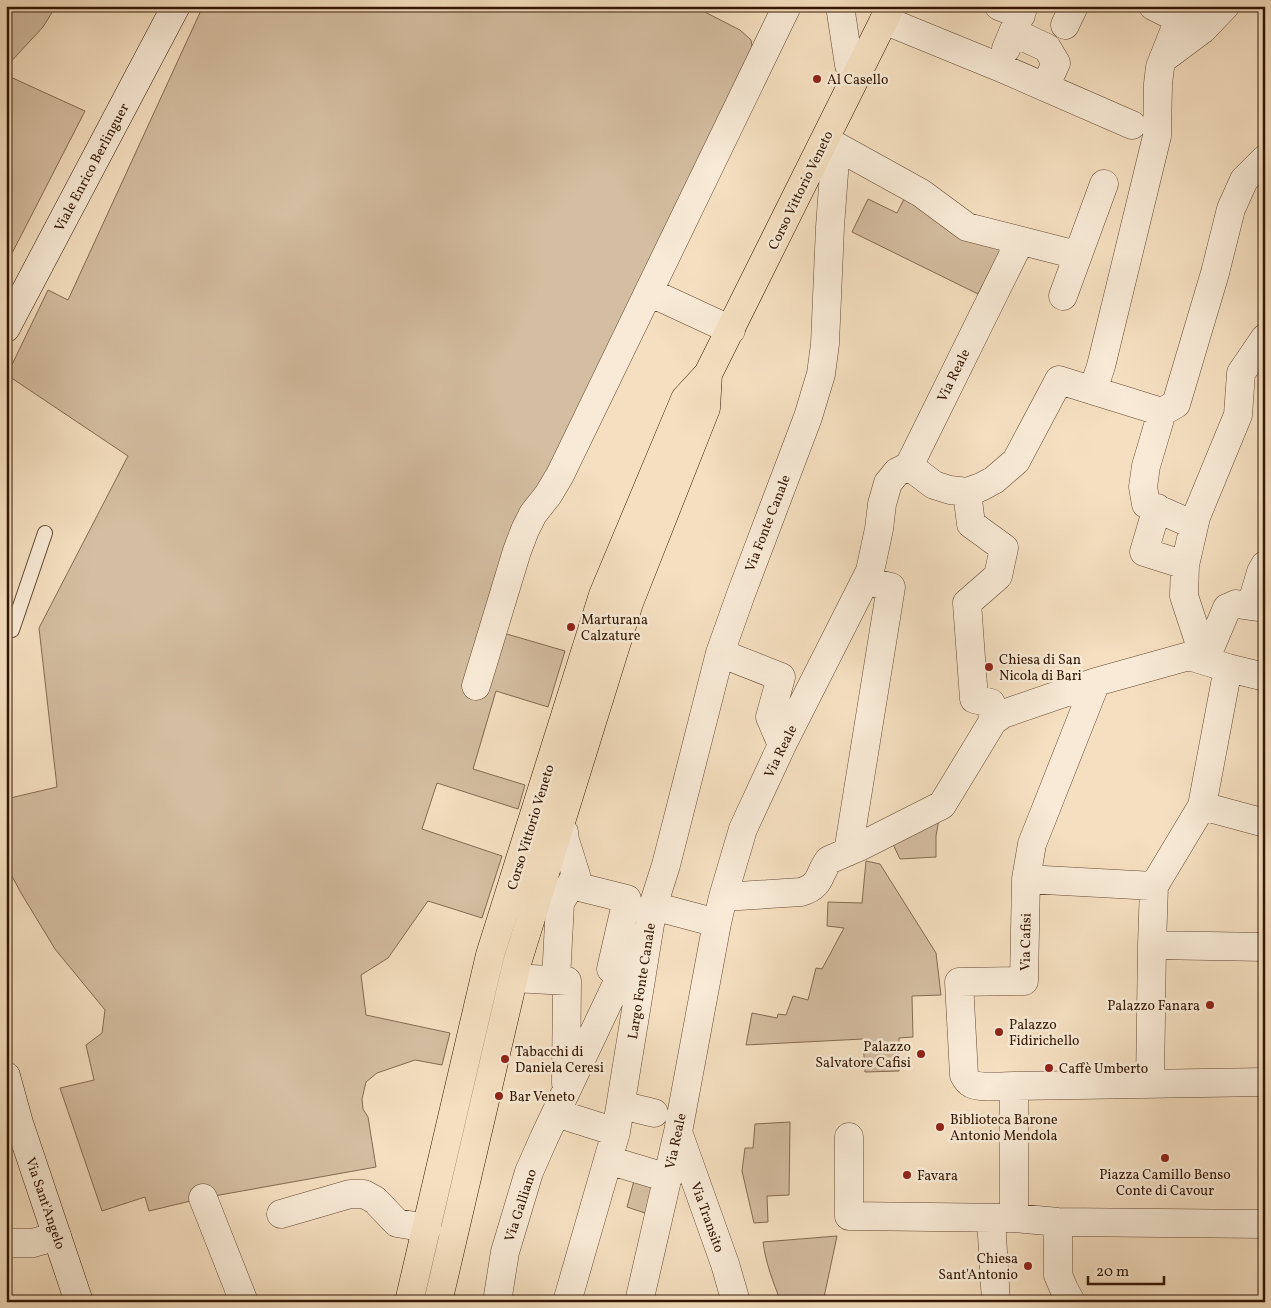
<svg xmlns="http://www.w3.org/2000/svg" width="1271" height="1308" viewBox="0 0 1271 1308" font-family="Vollkorn,serif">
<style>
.green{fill:#d4bda0;stroke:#846a51}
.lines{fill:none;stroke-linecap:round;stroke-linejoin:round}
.lane-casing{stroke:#644832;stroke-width:16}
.street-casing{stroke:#644832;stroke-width:29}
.secondary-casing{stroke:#331602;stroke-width:29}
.primary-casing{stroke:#331602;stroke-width:29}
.lane{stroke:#f8ead6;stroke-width:14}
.street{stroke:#f8ead6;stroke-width:28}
.secondary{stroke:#f8ead6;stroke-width:28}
.primary{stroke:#f5dfc0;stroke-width:28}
.poi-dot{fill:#8f2418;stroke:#f8ead6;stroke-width:2}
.labels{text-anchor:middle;stroke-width:5;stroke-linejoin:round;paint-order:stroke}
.poi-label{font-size:14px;fill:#331602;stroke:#f8ead6;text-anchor:start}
.street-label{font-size:14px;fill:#331602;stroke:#f8ead6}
</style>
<rect width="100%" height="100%" fill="#f5dfc0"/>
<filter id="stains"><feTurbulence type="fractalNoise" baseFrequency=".004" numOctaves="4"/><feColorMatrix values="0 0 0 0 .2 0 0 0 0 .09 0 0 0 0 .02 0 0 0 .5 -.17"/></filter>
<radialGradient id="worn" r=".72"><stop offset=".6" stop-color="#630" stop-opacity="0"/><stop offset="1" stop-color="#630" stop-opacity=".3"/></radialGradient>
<path class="green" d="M6 6H56L43 27 6 67Z
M203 6H693L740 30 751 40 754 58 493 630 565 651 548 707 496 691 473 769 525 785 518 809 437 783 422 829 502 856 482 918 428 901 388 958 361 975 366 1015 450 1033 442 1065 415 1060 377 1073 366 1082 362 1099 363 1109 368 1117 376 1167 203 1198 149 1211 145 1197 102 1211 60 1088 94 1080 86 1045 102 1033 105 1010 55 949 21 893 6 865V799L57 787 39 628 128 456 7 375 48 290 68 300Z
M6 75 85 111 6 265Z
M909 189 1005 242 978 294 852 232 868 199 897 213Z
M939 819 936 836V857L900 859 890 838Z
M866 861 880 864 936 953 941 995 912 996 913 1037 899 1038V1071L865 1072 863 1039 746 1045 752 1013 777 1018 778 1014 786 1015 793 996 808 1000 816 968 822 969 844 928 827 926 828 902 862 903Z
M790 1122 789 1195 767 1196 768 1222 754 1223 742 1171 745 1148H753L755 1124Z
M635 1177 663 1185 654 1216 627 1207Z
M837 1236 823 1302H781C773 1282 766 1264 763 1242Z"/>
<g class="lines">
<defs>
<path id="lane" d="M6 631 12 630 45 533"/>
<path id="street" d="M840 6 849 65 859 70
M999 6 1021 15
M1153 6 1179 19
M884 20 999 67 1132 125
M1065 25 1074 6
M1013 32 1047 48 1056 63 1045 87
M1006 49 1024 6
M1164 58 1203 29 1225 6
M836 146 921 193 967 227 1077 255
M649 292 731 330
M1063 296 1104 184
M1093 390 1101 366 1157 136 1158 84 1160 67 1179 19 1187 6
M909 466 934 485 950 490 967 492 981 487 994 480 1016 461 1059 380 1162 412
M967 492 971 524 1004 548 998 576 967 603 974 699 991 703 993 721
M1157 508 1144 552 1185 565
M1194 525 1146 504 1143 487 1146 466 1162 412 1176 404 1215 273 1231 209 1244 180 1265 159
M1251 606 1261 572 1265 565
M720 653 781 677 770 717 782 745
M1205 660 1184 596 1185 565 1196 517 1238 415 1241 373 1265 338
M1205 660 1227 608 1236 604 1265 608
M476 686 517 551 525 530 533 514 548 495 560 475 787 6
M1202 806 1265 823
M848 852 891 587 866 581
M1026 879 1032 844 1096 682
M571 885 627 899 611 969
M1154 886 1026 879 1024 981 959 982 964 1075C966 1079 968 1082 972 1084 979 1088 1005 1086 1014 1086L1265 1082
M723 897 801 892C822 886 818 874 829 860L859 847 942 805 993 721 1003 714 1096 682 1189 656 1228 668 1265 677
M653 906 717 923
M1152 945 1265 947
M514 978 567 981 566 1083
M556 980 560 903 576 875 565 840 564 832 558 831
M1150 1084 1152 945 1154 886 1202 806 1228 668
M1014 1086V1218
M621 1105 654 1113
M556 1113 616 1132
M678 1132 725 1264 736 1302
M849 1137V1216L1014 1218 1058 1222 1265 1224
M608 1160 668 1178
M203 1198 244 1302
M281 1214 350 1194H364L375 1200 397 1223 427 1228
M991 1218 996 1302
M1058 1222V1275L1064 1289 1071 1302
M6 1243H33L57 1236
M497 1302 505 1252 529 1172 544 1138 639 937
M567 1302 616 1132 653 906 666 865 720 653 741 594 808 417 821 374 825 344 830 227 836 146 825 140
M639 1302 678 1132 717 923 723 897 743 829 782 745 870 571 879 529 882 504 888 483 897 472 909 466 1020 241"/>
<path id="secondary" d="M6 328 176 6
M6 1076 19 1123 79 1302"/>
<path id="primary" d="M409 1302 490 955 603 595 685 399 708 374 891 6
M438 1302 517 963 629 603 706 408 708 374"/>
</defs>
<use href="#lane" class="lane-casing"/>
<use href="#street" class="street-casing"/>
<use href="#secondary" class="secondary-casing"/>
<use href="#primary" class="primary-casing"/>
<use href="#lane" class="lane"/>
<use href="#street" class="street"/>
<use href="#secondary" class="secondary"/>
<use href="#primary" class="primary"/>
</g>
<g class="poi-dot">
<circle cx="817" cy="79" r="5"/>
<circle cx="571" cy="627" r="5"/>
<circle cx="989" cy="667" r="5"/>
<circle cx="1210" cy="1005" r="5"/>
<circle cx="999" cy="1032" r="5"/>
<circle cx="921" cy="1054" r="5"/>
<circle cx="505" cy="1059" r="5"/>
<circle cx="1049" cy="1068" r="5"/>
<circle cx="499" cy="1096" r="5"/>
<circle cx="940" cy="1127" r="5"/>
<circle cx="1165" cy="1158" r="5"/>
<circle cx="907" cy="1175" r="5"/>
<circle cx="1028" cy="1266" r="5"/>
</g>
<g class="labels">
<g class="poi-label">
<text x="827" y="84">Al Casello</text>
<text x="581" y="624">Marturana<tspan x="581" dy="16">Calzature</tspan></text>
<text x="999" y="664">Chiesa di San<tspan x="999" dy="16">Nicola di Bari</tspan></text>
<text x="1200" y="1010" text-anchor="end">Palazzo Fanara</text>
<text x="1009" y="1029">Palazzo<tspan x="1009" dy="16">Fidirichello</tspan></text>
<text x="911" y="1051" text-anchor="end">Palazzo<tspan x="911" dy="16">Salvatore Cafisi</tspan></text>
<text x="515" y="1056">Tabacchi di<tspan x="515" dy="16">Daniela Ceresi</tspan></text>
<text x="1059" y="1073">Caffè Umberto</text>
<text x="509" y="1101">Bar Veneto</text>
<text x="950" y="1124">Biblioteca Barone<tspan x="950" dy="16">Antonio Mendola</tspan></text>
<text x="1165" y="1179" text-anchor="middle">Piazza Camillo Benso<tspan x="1165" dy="16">Conte di Cavour</tspan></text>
<text x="917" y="1180">Favara</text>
<text x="1018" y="1263" text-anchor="end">Chiesa<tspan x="1018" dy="16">Sant'Antonio</tspan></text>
</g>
<g class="street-label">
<text transform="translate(91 167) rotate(-62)" y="5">Viale Enrico Berlinguer</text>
<text transform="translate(800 190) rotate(-64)" y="5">Corso Vittorio Veneto</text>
<text transform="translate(953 375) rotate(-64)" y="5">Via Reale</text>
<text transform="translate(767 523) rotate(-69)" y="5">Via Fonte Canale</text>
<text transform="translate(780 751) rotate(-64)" y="5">Via Reale</text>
<text transform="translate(530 827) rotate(-73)" y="5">Corso Vittorio Veneto</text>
<text transform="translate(1025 942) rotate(-89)" y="5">Via Cafisi</text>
<text transform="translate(641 981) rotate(-81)" y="5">Largo Fonte Canale</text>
<text transform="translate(675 1141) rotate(-78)" y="5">Via Reale</text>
<text transform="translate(46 1203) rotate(71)" y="5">Via Sant'Angelo</text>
<text transform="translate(520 1205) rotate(-72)" y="5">Via Galliano</text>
<text transform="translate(708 1217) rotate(70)" y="5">Via Transito</text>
</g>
</g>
<rect width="1271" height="1308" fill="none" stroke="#f5dfc0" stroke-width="25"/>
<rect x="8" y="8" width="1256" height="1293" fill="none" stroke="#331602" stroke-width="2.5"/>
<rect x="12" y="12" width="1246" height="1283" fill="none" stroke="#331602"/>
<path d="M1088 1276v8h76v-8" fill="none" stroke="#331602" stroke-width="2.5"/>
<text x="1096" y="1276" font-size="15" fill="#331602" stroke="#f8ead6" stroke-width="4" paint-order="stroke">20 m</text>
<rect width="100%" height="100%" filter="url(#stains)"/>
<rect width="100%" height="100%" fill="url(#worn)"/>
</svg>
